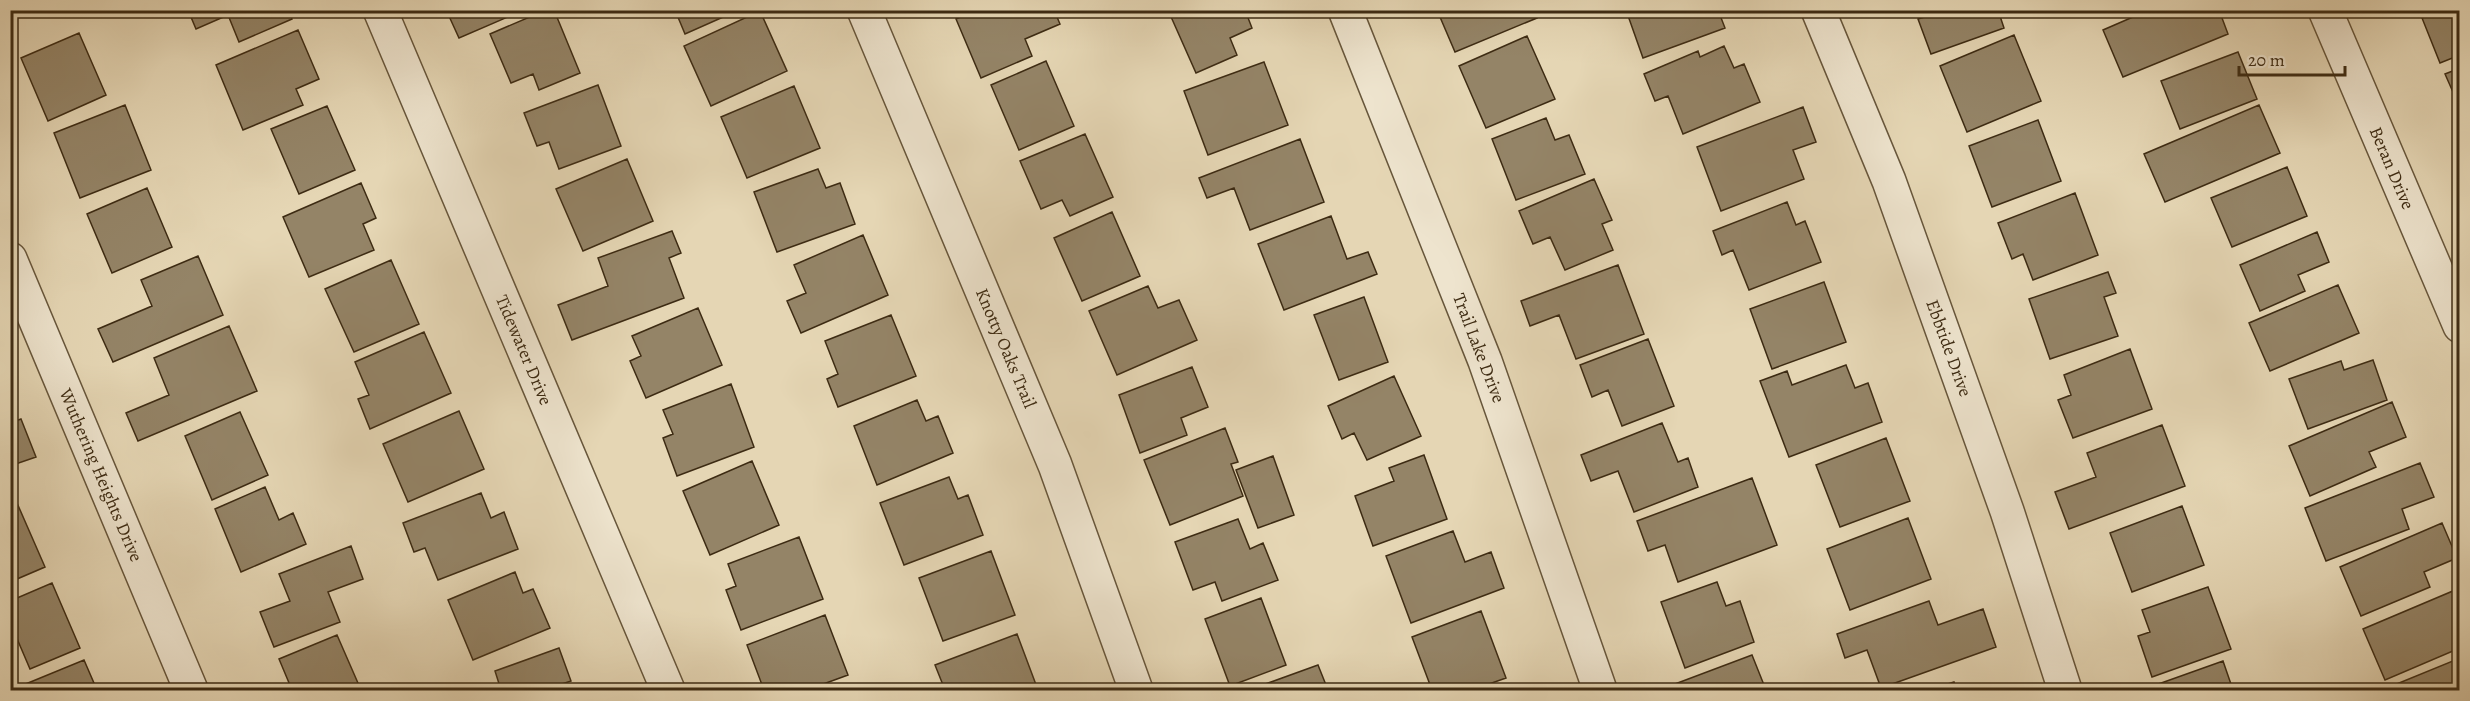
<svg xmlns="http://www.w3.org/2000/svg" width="2470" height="701" viewBox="0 0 2470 701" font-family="Alegreya,serif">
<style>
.building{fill:#948467;stroke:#3d2b13;stroke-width:1.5}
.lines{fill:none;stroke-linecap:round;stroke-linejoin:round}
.minor-casing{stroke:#67563b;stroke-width:36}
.minor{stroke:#eee4ce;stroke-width:33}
.labels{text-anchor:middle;stroke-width:5;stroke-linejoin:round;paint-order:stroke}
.street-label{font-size:18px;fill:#3d2b13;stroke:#eee4ce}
</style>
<rect width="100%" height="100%" fill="#e5d6b4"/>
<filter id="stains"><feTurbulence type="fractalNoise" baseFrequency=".00333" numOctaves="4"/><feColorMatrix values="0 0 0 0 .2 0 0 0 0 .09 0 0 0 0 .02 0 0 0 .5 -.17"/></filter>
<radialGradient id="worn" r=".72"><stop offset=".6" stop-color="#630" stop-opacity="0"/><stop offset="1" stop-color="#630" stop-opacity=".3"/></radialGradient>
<path class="building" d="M188 10H289L292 19 239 42 228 15 196 29Z
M457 10H524L459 38 448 14Z
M546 10H554L580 73 539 90 533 74 511 83 490 34Z
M675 10H739L685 34Z
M976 10H1054L1060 24 1025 39 1032 56 981 78 956 19Z
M1168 10H1245L1252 28 1230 38 1237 55 1196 73Z
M1437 10H1533L1537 18 1455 52Z
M1626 10H1718L1725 28 1643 58Z
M1926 10H1998L2004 28 1931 54 1918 19 1928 16Z
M2149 10H2219L2228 34 2123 77 2103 30Z
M2441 10H2460V55L2440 63 2422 18Z
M760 11 787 71 711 106 684 46Z
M298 30 319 79 296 89 303 105 243 130 216 65Z
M79 33 106 95 48 121 21 58Z
M2014 35 2041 101 1967 132 1940 66Z
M1527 36 1555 99 1486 128 1459 66Z
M1724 46 1734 68 1744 64 1760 102 1683 134 1668 96 1655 101 1644 74 1698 51 1700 57Z
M2238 52 2257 99 2180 129 2161 81Z
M1046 61 1074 126 1019 150 991 85Z
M1264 62 1288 125 1208 155 1184 91Z
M2460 68V108L2445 74Z
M598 85 621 146 559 169 549 142 537 146 524 113Z
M794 86 820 148 747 178 721 117Z
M125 105 151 170 80 198 54 133Z
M2259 105 2280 153 2165 202 2144 154Z
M327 106 355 170 299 194 271 129Z
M1803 107 1816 142 1793 150 1804 179 1721 211 1697 147Z
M1546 118 1555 140 1569 135 1585 174 1516 200 1492 139Z
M2038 120 2061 181 1992 207 1969 146Z
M1085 134 1113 197 1070 216 1062 200 1041 209 1020 161Z
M1300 139 1324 202 1250 230 1234 188 1207 198 1199 178Z
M627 159 653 221 583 251 556 189Z
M2287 167 2307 216 2232 247 2211 198Z
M818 169 826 188 840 183 855 224 777 252 754 192Z
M1594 179 1612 220 1602 224 1613 250 1565 270 1550 237 1533 244 1519 211Z
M361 183 376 218 363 224 374 250 309 277 283 217Z
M147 188 172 247 112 273 87 214Z
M2075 193 2098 255 2033 280 2023 254 2012 259 1998 223Z
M1787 202 1796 225 1805 221 1821 262 1749 290 1733 250 1722 255 1713 231Z
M1112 212 1140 276 1082 301 1054 238Z
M1331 216 1347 259 1368 252 1377 274 1284 310 1258 244Z
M672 231 681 253 669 258 684 298 572 340 558 305 608 286 598 258Z
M2317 232 2329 262 2298 275 2305 291 2260 311 2240 265Z
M863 235 888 295 801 333 787 301 806 293 794 265Z
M198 256 223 315 113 362 98 329 152 306 141 280Z
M391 260 419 324 354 352 325 289Z
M1618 265 1644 334 1576 359 1559 315 1530 326 1521 301Z
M2108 272 2116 293 2104 297 2118 336 2050 359 2029 299Z
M1824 282 1846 342 1772 369 1750 309Z
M2338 285 2359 333 2270 371 2249 323Z
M1148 286 1158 308 1179 300 1197 340 1117 375 1089 311Z
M1364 297 1388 362 1339 380 1314 315Z
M698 308 722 365 646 398 630 361 641 356 632 336Z
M891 315 916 376 838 407 827 379 838 374 825 341Z
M229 326 257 391 138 441 126 413 169 395 154 358Z
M424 332 451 393 370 429 358 399 369 395 355 362Z
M1648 339 1674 406 1622 426 1608 390 1592 397 1580 365Z
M2130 349 2152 409 2073 438 2058 400 2071 395 2064 375Z
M2373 360 2387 400 2308 429 2289 379 2341 361 2344 370Z
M1846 365 1855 388 1868 383 1882 422 1789 457 1760 381 1787 371 1792 385Z
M1192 367 1208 407 1181 418 1187 435 1140 453 1119 395Z
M1394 376 1421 436 1367 460 1354 433 1342 439 1328 406Z
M731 384 754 447 677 476 663 438 673 434 663 410Z
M917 400 926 421 938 416 953 453 877 485 854 426Z
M2392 402 2406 437 2369 452 2376 467 2310 496 2289 446Z
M459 411 484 469 408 502 383 444Z
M240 412 268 475 212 500 185 436Z
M21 419 36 457 10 466V423Z
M1662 423 1678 462 1688 458 1698 487 1634 512 1618 471 1591 481 1581 455Z
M2162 425 2185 486 2069 529 2055 492 2096 477 2087 453Z
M1225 428 1238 462 1231 464 1243 496 1170 525 1144 460Z
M1886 438 1910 501 1840 527 1816 465Z
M1424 455 1447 519 1373 546 1355 496 1394 481 1389 468Z
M1273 456 1294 515 1258 528 1236 470Z
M752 461 779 525 710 555 683 491Z
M2420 463 2434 497 2402 509 2409 529 2326 561 2305 508Z
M949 477 958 499 968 495 983 535 904 565 880 503Z
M1752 478 1777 545 1678 582 1665 545 1648 551 1637 521Z
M265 487 279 520 293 513 306 544 241 572 215 509Z
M481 493 491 518 504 512 518 549 438 580 425 548 414 552 403 523Z
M17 503 45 567 10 582V505Z
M2182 506 2204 565 2132 592 2110 533Z
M1908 518 1931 579 1850 610 1827 549Z
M1238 519 1250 549 1263 543 1278 580 1222 601 1215 582 1193 590 1175 542Z
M2442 523 2457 558 2424 572 2430 587 2361 616 2340 567Z
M1453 531 1465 562 1491 552 1504 588 1411 623 1386 556Z
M799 537 823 599 741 630 726 590 736 586 728 564Z
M351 546 363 579 328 592 340 622 274 647 260 612 290 601 279 574Z
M991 551 1015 615 943 641 919 578Z
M515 572 523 593 533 589 550 628 473 660 448 600Z
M1717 582 1726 606 1740 601 1754 642 1685 668 1661 602Z
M52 583 80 648 30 669 15 634 10 636V601Z
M2208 587 2231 649 2152 677 2138 636 2150 632 2142 610Z
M2460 588V628L2457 629 2460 636V648L2385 680 2363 629Z
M1261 598 1286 665 1230 686 1205 619Z
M1929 601 1938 625 1983 609 1996 647 1881 688 1867 650 1845 658 1837 634Z
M1481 611 1506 678 1472 690H1432L1412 637Z
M825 615 848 675 807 690H764L747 645Z
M1017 634 1038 690H961L959 684 945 690 935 665Z
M337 635 361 690H292L279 659Z
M559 648 571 681 562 684 564 690H501L495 671Z
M1752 655 1766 690H1659Z
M2460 658V690H2382Z
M84 660 97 690H11Z
M2223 661 2233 690H2151L2150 687Z
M1318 665 1328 690H1249Z
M1954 682 1957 690H1929Z"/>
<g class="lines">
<defs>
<path id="minor" d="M380 10 668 690
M864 10 1055 465 1136 690
M1345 10 1485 361 1600 690
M1818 10 1889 181 2007 511 2065 690
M2325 10 2460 326
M10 259 191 690"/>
</defs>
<use href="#minor" class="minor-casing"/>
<use href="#minor" class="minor"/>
</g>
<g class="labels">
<g class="street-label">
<text transform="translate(2392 168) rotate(67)" y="6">Beran Drive</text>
<text transform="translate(1006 348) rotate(67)" y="6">Knotty Oaks Trail</text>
<text transform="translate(1479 348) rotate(69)" y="6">Trail Lake Drive</text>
<text transform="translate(1949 348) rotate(70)" y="6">Ebbtide Drive</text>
<text transform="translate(524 350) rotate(67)" y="6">Tidewater Drive</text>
<text transform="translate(101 475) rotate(67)" y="6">Wuthering Heights Drive</text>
</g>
</g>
<rect width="2470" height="701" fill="none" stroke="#e5d6b4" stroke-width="36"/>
<rect x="12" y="12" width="2446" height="677" fill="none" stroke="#3d2b13" stroke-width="3"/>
<rect x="18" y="18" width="2434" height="665" fill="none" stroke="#3d2b13" stroke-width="1.5"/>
<path d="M2239 66v9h106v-9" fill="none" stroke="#3d2b13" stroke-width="3"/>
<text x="2248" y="66" font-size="18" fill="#3d2b13" stroke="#eee4ce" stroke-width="4.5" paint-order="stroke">20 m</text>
<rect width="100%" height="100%" filter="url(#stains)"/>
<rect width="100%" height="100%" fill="url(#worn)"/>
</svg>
